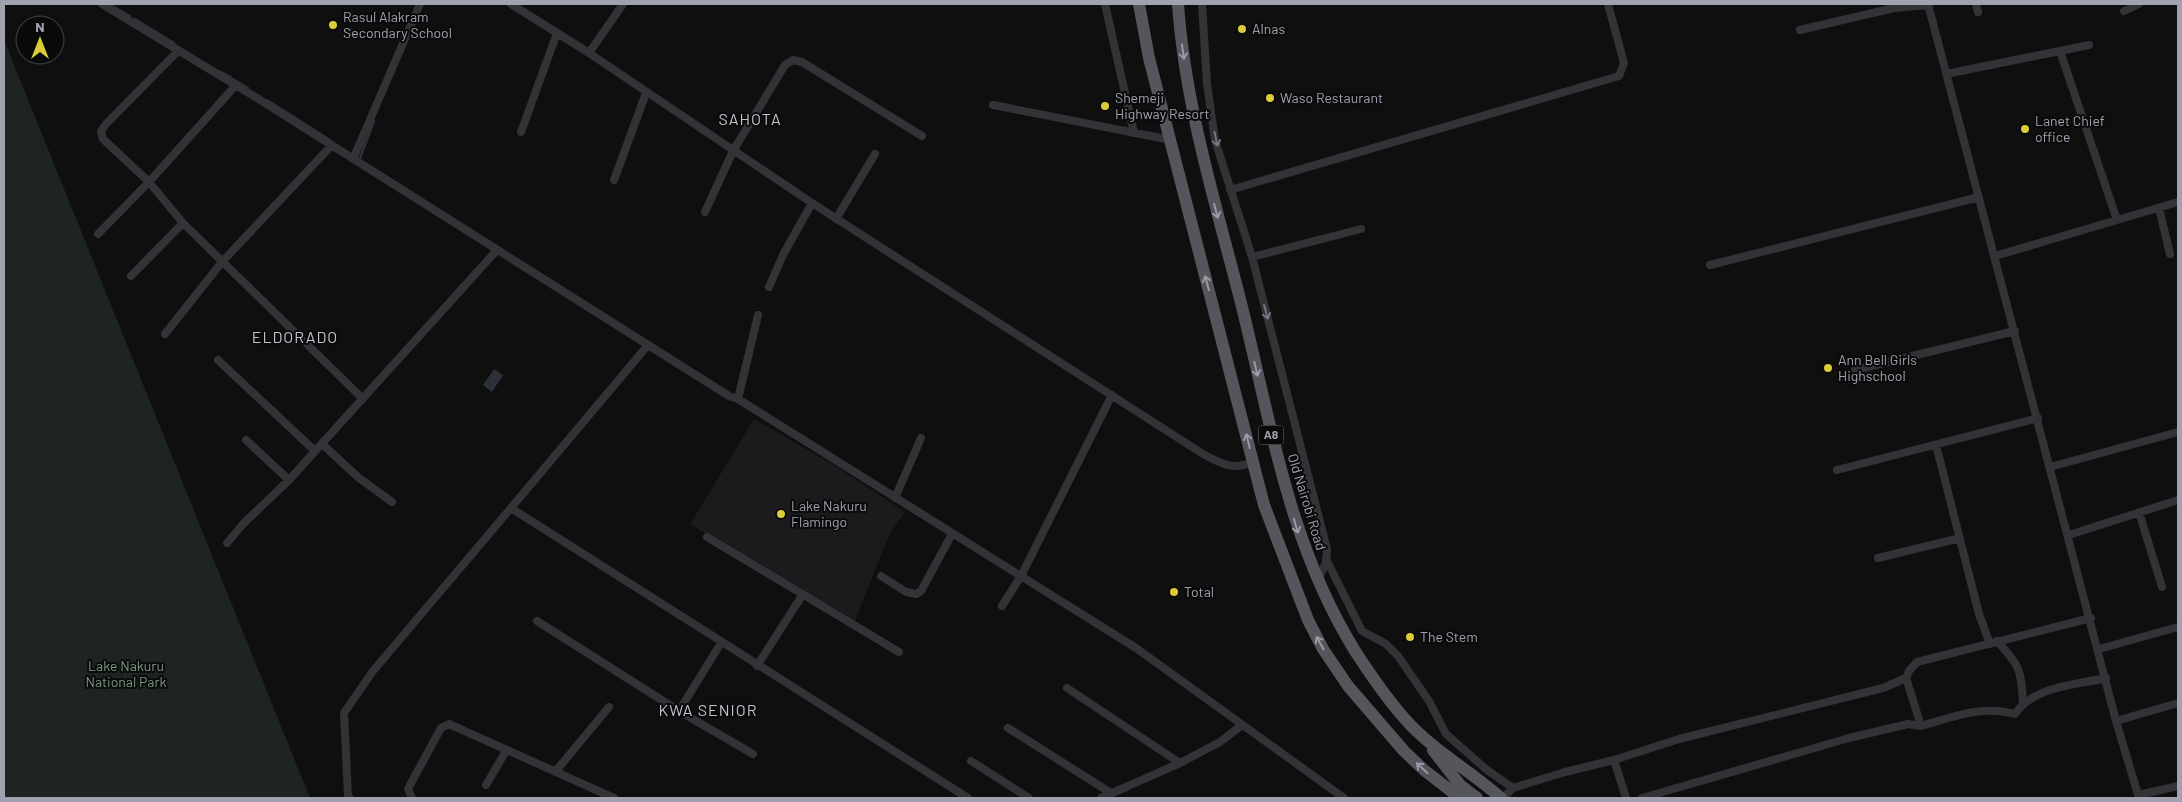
<svg xmlns="http://www.w3.org/2000/svg" width="2182" height="802" viewBox="0 0 2182 802" font-family="Barlow,sans-serif">
<style>
.built{fill:#1b1b1d}
.green{fill:#1e2420}
.water{fill:#2c3039}
.lines{fill:none;stroke-linecap:round;stroke-linejoin:round}
.stream{stroke:#2c3039;stroke-width:2.5}
.minor{stroke:#333237;stroke-width:8}
.trunk{stroke:#55555c;stroke-width:12}
.oneway{stroke:#999aa7}
.oneway2{stroke:#75757f}
.poi-dot{fill:#ddcc39;stroke:#0a0a0b;stroke-width:2}
.labels{text-anchor:middle;stroke-width:4;stroke-linejoin:round;paint-order:stroke}
.shield{fill:#0a0a0b;stroke:#74747e;stroke-width:1}
.shield-label{font-size:12px;font-weight:bold;fill:#a1a2af}
.poi-label{font-size:14px;fill:#a1a2af;stroke:#0a0a0b;text-anchor:start}
.street-label{font-size:14px;fill:#a1a2af;stroke:#0a0a0b}
.park-label{font-size:14px;fill:#7a9983;stroke:#0a0a0b}
.quarter-label{font-size:16px;letter-spacing:1px;fill:#c2c2cc;stroke:#0a0a0b}
</style>
<rect width="100%" height="100%" fill="#0f0f10"/>
<path class="built" d="M754 419 834 465 905 512 890 533 855 621 690 524Z"/>
<path class="green" d="M4 40 310 798H4Z"/>
<path class="water" d="M494 369 503 375 492 392 483 385Z"/>
<g class="lines">
<path class="stream" d="M109 4 130 16
M135 19 174 43
M219 71 231 77
M233 79 248 88
M267 100 330 140
M360 158 374 121"/>
<path class="minor" d="M102 4 257 98 729 396 738 399 1136 648 1344 798
M511 4 589 53 812 203 1203 454C1220 463 1234 472 1253 461
M1105 4 1134 133
M1202 4 1207 84 1215 140 1252 257 1327 549 1326 562 1319 579
M1928 4 2116 721 2139 798
M1976 4 1978 12
M2124 11 2139 4
M1800 30 1894 8 1929 5
M178 51 106 124 101 131 103 139 149 182 183 223 363 399
M2060 51 2117 220
M589 53 623 4
M1946 74 2089 45
M993 105 1171 140
M521 132 557 33
M353 159 420 4
M614 180 646 93
M1230 190 1619 76 1624 63 1608 4
M2159 208 2170 254
M705 212 733 151 785 65 793 60 802 62 922 136
M836 219 875 154
M98 234 149 182 236 85
M1995 256 2178 202
M1252 257 1361 229
M1710 265 1979 197
M131 276 183 223
M769 287 783 255 812 203
M165 334 222 262 331 146
M648 345 511 508 968 798
M218 360 315 451
M1855 370 2015 331
M738 399 758 315
M246 440 289 480
M322 444 359 478 392 502
M1936 445 1979 614 1990 644
M2050 467 2178 432
M1837 470 2038 418
M895 498 921 438
M2139 512 2162 587
M2069 535 2178 500
M707 537 899 652
M227 543 244 523 289 480 497 250
M1878 558 1960 538
M1326 559 1362 631 1386 644 1398 656 1429 701 1446 734 1487 770 1513 788
M881 576 906 592 916 594 921 591 952 534
M1002 606 1021 576 1112 395
M537 621 679 711 753 754
M1997 641C2020 666 2021 669 2023 702
M2099 649 2178 627
M757 666 803 594
M1067 688 1180 763
M679 711 721 643
M2116 721 2178 703
M1921 726C1953 717 1981 705 2015 714 2034 686 2075 685 2106 678
M1008 728 1111 793
M1614 760 1626 798
M971 761 1029 798
M555 772 609 707
M486 785 506 751
M2138 795 2178 786
M350 798 348 796 344 713 373 671 511 508
M412 798 408 789 410 785 441 728 449 724 614 798
M1101 798 1180 763 1220 742 1242 725
M1503 798 1513 788 1565 772 1614 760 1679 739 1883 688 1906 678 1909 671 1917 662 2091 618
M1642 798 1849 738 1908 724 1921 726 1906 678"/>
<path class="trunk" d="M1139 4 1149 58 1264 505 1308 620 1323 649 1348 686 1404 751 1424 770 1460 798
M1178 4C1185 105 1215 201 1240 299 1271 421 1287 541 1355 651 1370 674 1387 699 1405 719 1430 748 1472 772 1501 798
M1433 750 1460 785 1477 798"/>
</g>
<defs><path id="oneway-shaft" d="M-6 0H5M1.5-3L5.5 0L1.5 3" fill="none" stroke-width="1.6" stroke-linecap="round" stroke-linejoin="round" transform="scale(1.25)"/></defs>
<g class="oneway">
<use href="#oneway-shaft" transform="translate(1183 52) rotate(82)"/>
<use href="#oneway-shaft" transform="translate(1216 211) rotate(75)"/>
<use href="#oneway-shaft" transform="translate(1207 283) rotate(-105)"/>
<use href="#oneway-shaft" transform="translate(1256 369) rotate(77)"/>
<use href="#oneway-shaft" transform="translate(1248 441) rotate(-104)"/>
<use href="#oneway-shaft" transform="translate(1296 526) rotate(74)"/>
<use href="#oneway-shaft" transform="translate(1320 643) rotate(-119)"/>
<use href="#oneway-shaft" transform="translate(1422 768) rotate(-137)"/>
</g>
<g class="oneway2">
<use href="#oneway-shaft" transform="translate(1216 139) rotate(78)"/>
<use href="#oneway-shaft" transform="translate(1266 312) rotate(75)"/>
</g>
<g class="poi-dot">
<circle cx="333" cy="25" r="5"/>
<circle cx="1242" cy="29" r="5"/>
<circle cx="1270" cy="98" r="5"/>
<circle cx="1105" cy="106" r="5"/>
<circle cx="2025" cy="129" r="5"/>
<circle cx="1828" cy="368" r="5"/>
<circle cx="781" cy="514" r="5"/>
<circle cx="1174" cy="592" r="5"/>
<circle cx="1410" cy="637" r="5"/>
</g>
<g class="labels">
<rect class="shield" x="1258.5" y="425.5" width="25" height="19" rx="4"/>
<g class="shield-label">
<text x="1271" y="439">A8</text>
</g>
<g class="poi-label">
<text x="343" y="22">Rasul Alakram<tspan x="343" dy="16">Secondary School</tspan></text>
<text x="1252" y="34">Alnas</text>
<text x="1115" y="103">Shemeji<tspan x="1115" dy="16">Highway Resort</tspan></text>
<text x="1280" y="103">Waso Restaurant</text>
<text x="2035" y="126">Lanet Chief<tspan x="2035" dy="16">office</tspan></text>
<text x="1838" y="365">Ann Bell Girls<tspan x="1838" dy="16">Highschool</tspan></text>
<text x="791" y="511">Lake Nakuru<tspan x="791" dy="16">Flamingo</tspan></text>
<text x="1184" y="597">Total</text>
<text x="1420" y="642">The Stem</text>
</g>
<g class="street-label">
<text transform="translate(1307 502) rotate(73)" y="5">Old Nairobi Road</text>
</g>
<g class="park-label">
<text x="126" y="671">Lake Nakuru<tspan x="126" dy="16">National Park</tspan></text>
</g>
<g class="quarter-label">
<text x="750" y="125">SAHOTA</text>
<text x="295" y="343">ELDORADO</text>
<text x="708" y="716">KWA SENIOR</text>
</g>
</g>
<rect width="2182" height="802" fill="none" stroke="#a1a2af" stroke-width="10"/>
<g transform="translate(40 40)"><circle r="24" fill="#0a0a0b" stroke="#46474d"/>
<path d="M0-4L9 19L0 12L-9 19Z" fill="#ddcc39"/>
<text y="-8" font-size="14" font-weight="bold" text-anchor="middle" fill="#a1a2af">N</text>
</g>
</svg>
